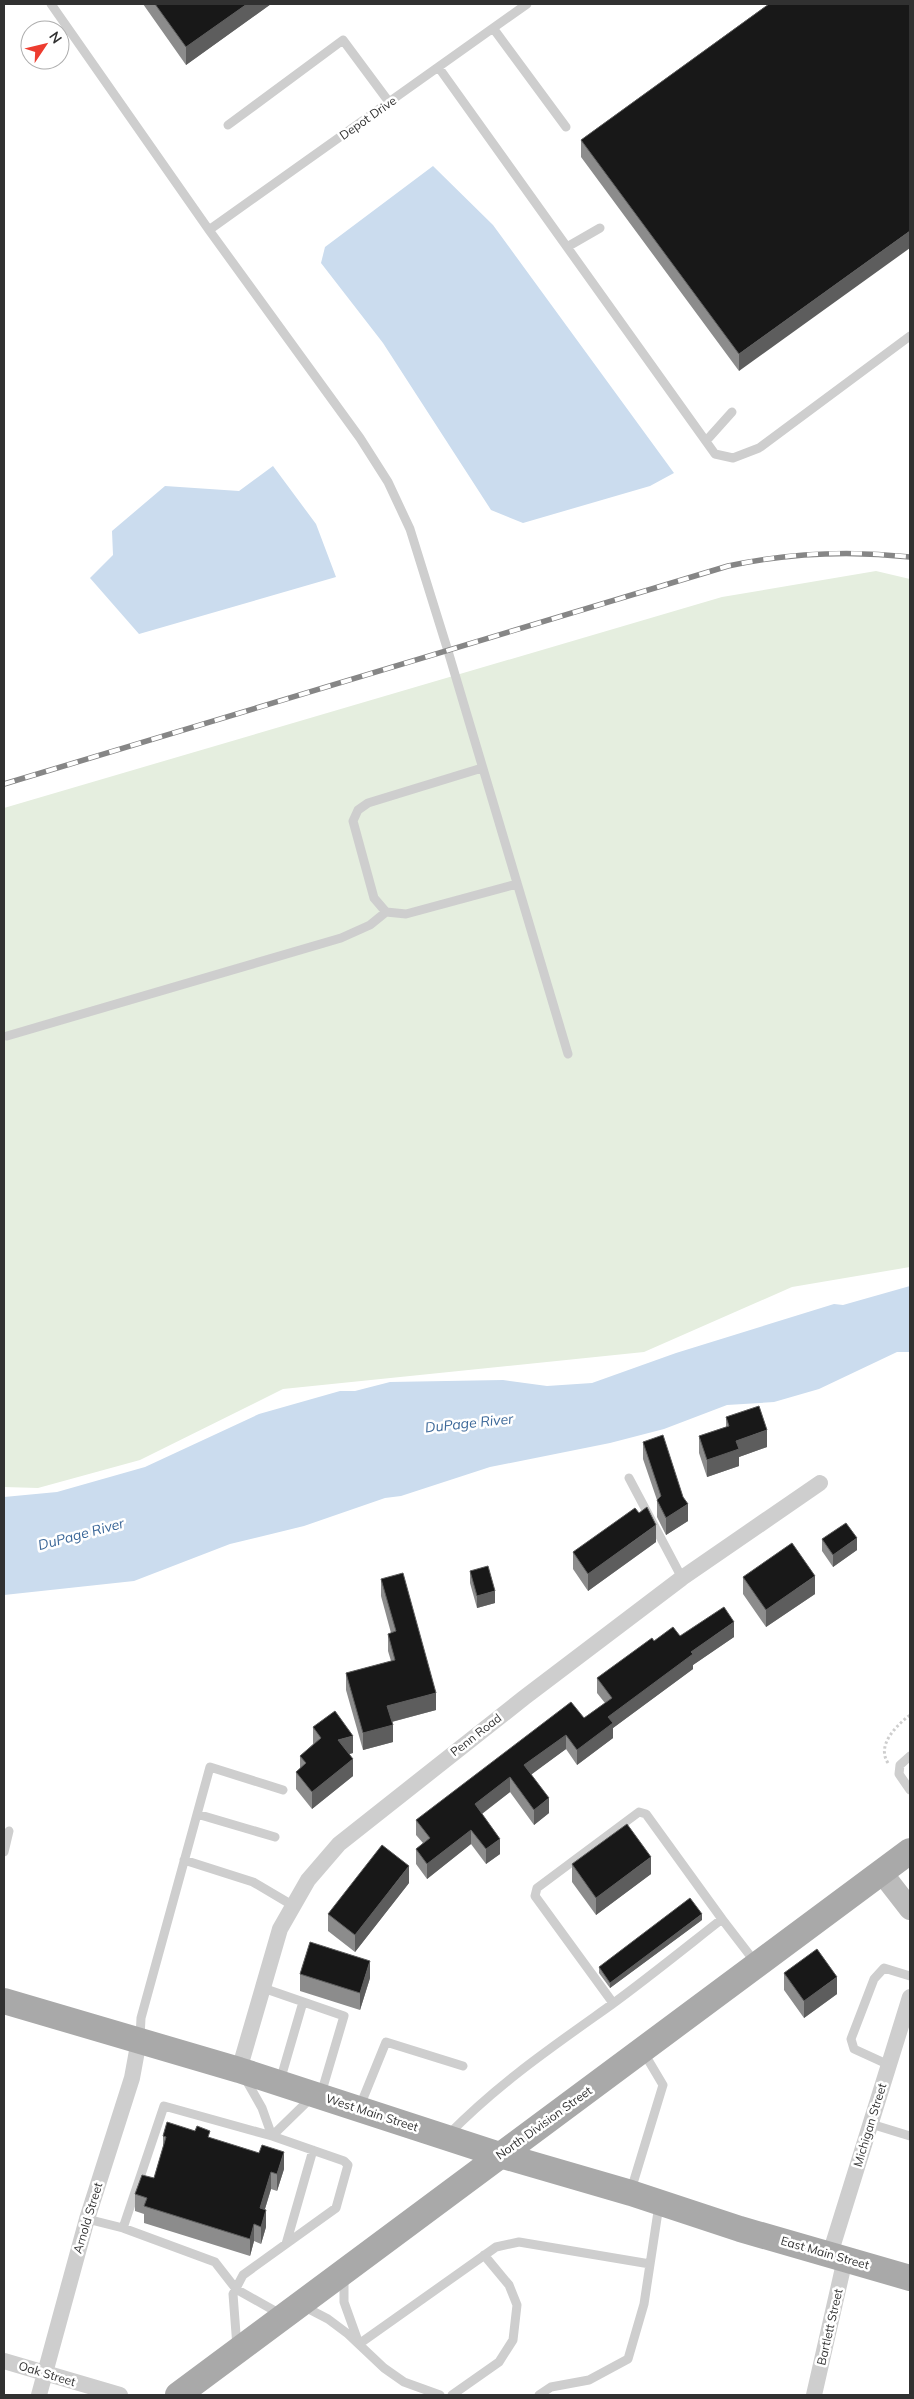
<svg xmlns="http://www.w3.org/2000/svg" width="914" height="2399" viewBox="0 0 914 2399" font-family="Mulish,sans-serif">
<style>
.green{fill:#e5eedf}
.water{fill:#cbdcee}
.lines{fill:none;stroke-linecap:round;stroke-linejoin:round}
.path{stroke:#cecece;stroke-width:3;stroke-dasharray:2.5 2.5;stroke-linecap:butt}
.lane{stroke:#cecece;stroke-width:9}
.street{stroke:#cecece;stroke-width:16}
.secondary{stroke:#bbb;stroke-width:22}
.primary{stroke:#a9a9a9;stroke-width:26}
.rail-casing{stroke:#868686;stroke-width:5.5}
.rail{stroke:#fff;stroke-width:4;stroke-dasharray:11;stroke-linecap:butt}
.wall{fill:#8c8c8c}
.shaded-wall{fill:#5d5d5d}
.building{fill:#181818;stroke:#5d5d5d}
.labels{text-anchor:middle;stroke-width:5;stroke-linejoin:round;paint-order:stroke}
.street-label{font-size:12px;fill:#313131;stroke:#fff}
.water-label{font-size:14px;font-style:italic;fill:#3b6798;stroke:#fff}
</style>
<rect width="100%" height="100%" fill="#fff"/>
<path class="green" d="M876 571 910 579V1267L792 1287 644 1352 283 1389 140 1460 38 1488 4 1487V808L722 597Z"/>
<path class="water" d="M433 166 493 225 674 473 650 486 523 523 491 510 383 343 321 263 325 247Z
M273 466 316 524 336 577 139 634 90 578 113 555 112 531 165 486 239 491Z
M910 1286V1352H897L819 1389 774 1402 727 1405 664 1429 610 1443 490 1467 401 1496 385 1498 304 1526 230 1544 134 1581 4 1595V1497L57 1492 145 1467 259 1414 340 1391H355L390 1382 503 1380 547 1386 592 1383 676 1353 834 1304 843 1305Z"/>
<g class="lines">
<path class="path" d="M888 1763C876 1745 897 1725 910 1715"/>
<path class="lane" d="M51 4 209 230 360 438 388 482 410 529 448 651 568 1054
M493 28 566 127
M439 68 715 454 733 458 759 448 910 336
M228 125 343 40 389 102
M209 230 527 4
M567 247 600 228
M706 441 732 412
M482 768 368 803 358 810 353 821 374 898 386 912 406 914 517 884
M7 1036 341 938 370 925 386 912
M629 1478 682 1578
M910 1756 900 1765 899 1774 910 1790
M197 1814 275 1837
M4 1852 9 1831
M184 1860 253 1882 292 1905
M263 1988 344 2016 321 2094
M613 2003 535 1896 537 1888 639 1812 646 1814 722 1919
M140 2038 141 2018 210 1767 283 1790
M889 2065 854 2049 851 2039 874 1979 884 1968 910 1976
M245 2078 262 2108 272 2136
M280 2081 303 2002
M360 2106 386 2042 463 2066
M871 2124 910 2136
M448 2135C499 2083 552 2047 611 2005 648 1978 685 1948 722 1919L755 1962
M272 2136 311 2098
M631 2190 663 2085 644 2053
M87 2219 123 2228 164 2106 272 2136 344 2161 348 2165 336 2208 243 2275 233 2294 237 2347
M123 2228 215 2262 236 2289 282 2315
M286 2244 313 2150
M344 2276V2302L358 2341
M303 2306 328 2319 348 2334 384 2368 404 2382 440 2395
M359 2344 496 2247 519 2242 650 2264
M452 2395 499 2362 513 2340 517 2305 509 2285 484 2255
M539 2395 551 2387 589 2380 628 2359 644 2304 659 2205"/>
<path class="street" d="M239 2070 280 1929 308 1880 339 1844 525 1697 682 1578 820 1483
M830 2254 910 1997
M4 2361 120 2395
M39 2395 87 2219 132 2078 139 2040
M814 2395 845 2259"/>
<path class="secondary" d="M882 1873 910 1909"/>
<path class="primary" d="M4 2001 239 2070 500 2155 631 2193 740 2229 910 2278
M178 2395 910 1851"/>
<defs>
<path id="rail" d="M4 784 728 566C789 553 848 550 910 557"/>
</defs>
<use href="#rail" class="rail-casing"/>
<use href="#rail" class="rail"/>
</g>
<path class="wall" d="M143 4H271L186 65Z
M769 4 739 371 581 157V140Z
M726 1417 767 1447 739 1457V1466L707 1477 699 1453V1436L726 1427Z
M643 1442 688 1521 666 1535 657 1517V1500L643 1459Z
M822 1539 857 1550 833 1567 822 1551Z
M656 1542 588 1591 573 1569V1552Z
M470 1571 495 1603 477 1608 470 1583Z
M743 1577 815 1594 766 1627 743 1594Z
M381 1579 436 1710 392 1722 393 1742 363 1750 346 1690V1673L391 1661 388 1651V1634L391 1633 381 1596Z
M680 1636 734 1637 693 1665V1669L613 1728V1738L577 1765 566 1749 531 1774 549 1813 534 1825 510 1792 482 1814 500 1854 486 1864 471 1844 427 1879 416 1864V1849L423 1843 416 1835V1820L584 1718 605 1703 597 1693V1678L654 1641Z
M313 1727 353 1753 349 1754 353 1776 312 1809 296 1789V1772L300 1769V1756L313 1744Z
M572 1864 651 1874 596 1915 572 1882Z
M409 1883 355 1952 328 1931V1914Z
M702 1920 610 1988 599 1973V1967Z
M784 1973 837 1994 804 2018 784 1990Z
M300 1974 370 1978 360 2010 300 1991Z
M163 2136 210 2138 284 2169 277 2191 271 2189 265 2209 266 2227 261 2244 254 2241 250 2256 144 2223V2214L135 2211V2194L154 2178 163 2147Z"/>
<path class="shaded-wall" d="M247 4H271L186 65V47Z
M910 231V248L739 371V354Z
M767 1430V1447L739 1457V1466L707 1477V1460L736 1441Z
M688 1504V1521L666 1535V1518Z
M656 1525V1542L588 1591V1574Z
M857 1538V1550L833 1567V1555Z
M815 1576V1594L766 1627V1610Z
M495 1591V1603L477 1608V1596Z
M734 1622V1637L693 1665V1669L613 1728V1738L577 1765V1750L608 1717 691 1652Z
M436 1693V1710L387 1723V1706Z
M393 1725V1742L363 1750V1733Z
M566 1735V1749L524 1780V1765Z
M353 1736V1753L338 1757V1740Z
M353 1759V1776L312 1809V1792Z
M510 1777V1792L475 1819V1804Z
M549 1798V1813L534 1825V1810Z
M471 1830V1844L427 1879V1864Z
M500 1839V1854L486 1864V1849Z
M651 1857V1874L596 1915V1898Z
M409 1866V1883L355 1952V1935Z
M702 1914V1920L610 1988V1983Z
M370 1961V1978L360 2010V1993Z
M837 1977V1994L804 2018V2001Z
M284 2152V2169L277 2191V2174Z
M271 2172V2189L260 2225V2208Z
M266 2210V2227L261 2244V2227Z
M254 2224V2241L250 2256V2239Z"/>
<path class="building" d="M155 4H247L186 47Z
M769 4H910V231L739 354 581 140Z
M759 1406 767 1430 736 1441 739 1449 707 1460 699 1436 729 1426 726 1417Z
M663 1435 683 1497 688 1504 666 1518 657 1500 661 1496 643 1442Z
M647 1507 656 1525 588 1574 573 1552 635 1508 639 1513Z
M846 1523 857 1538 833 1555 822 1539Z
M792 1543 815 1576 766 1610 743 1577Z
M488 1566 495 1591 477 1596 470 1571Z
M403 1573 436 1693 387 1706 393 1725 363 1733 346 1673 395 1660 388 1634 396 1631 381 1579Z
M724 1607 734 1622 691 1652 693 1654 608 1717 613 1723 577 1750 566 1735 524 1765 549 1798 534 1810 510 1777 475 1804 500 1839 486 1849 471 1830 427 1864 416 1849 430 1838 416 1820 571 1702 584 1718 612 1698 597 1678 652 1638 654 1641 673 1627 680 1636Z
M335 1711 353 1736 338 1740 353 1759 312 1792 296 1772 306 1763 300 1756 321 1738 313 1727Z
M627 1824 651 1857 596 1898 572 1864Z
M382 1845 409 1866 355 1935 328 1914Z
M690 1898 702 1914 610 1983 599 1967Z
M310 1942 370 1961 360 1993 300 1974Z
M817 1949 837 1977 804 2001 784 1973Z
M167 2122 195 2131 197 2126 210 2131 208 2137 259 2153 262 2145 284 2152 277 2174 271 2172 260 2208 266 2210 261 2227 254 2224 250 2239 144 2206 147 2198 135 2194 142 2175 154 2178 166 2137 163 2136Z"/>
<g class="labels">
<g class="street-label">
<text transform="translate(368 118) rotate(-35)" y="4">Depot Drive</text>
<text transform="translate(476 1735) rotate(-38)" y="4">Penn Road</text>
<text transform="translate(372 2113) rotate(18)" y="4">West Main Street</text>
<text transform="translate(544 2123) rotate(-36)" y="4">North Division Street</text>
<text transform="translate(870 2125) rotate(-73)" y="4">Michigan Street</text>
<text transform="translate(88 2218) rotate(-73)" y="4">Arnold Street</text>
<text transform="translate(825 2253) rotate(16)" y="4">East Main Street</text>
<text transform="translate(830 2327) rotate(-77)" y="4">Bartlett Street</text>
<text transform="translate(47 2374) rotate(17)" y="4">Oak Street</text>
</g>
<g class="water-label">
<text transform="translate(469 1423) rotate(-6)" y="5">DuPage River</text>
<text transform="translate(81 1534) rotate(-15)" y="5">DuPage River</text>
</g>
</g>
<rect width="914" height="2399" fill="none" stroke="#313131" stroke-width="10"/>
<g transform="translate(45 45) rotate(55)"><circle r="24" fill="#ffffff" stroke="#adadad"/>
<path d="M0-4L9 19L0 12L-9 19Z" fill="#ed3c2f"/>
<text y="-8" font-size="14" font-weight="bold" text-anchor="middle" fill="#313131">N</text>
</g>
</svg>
